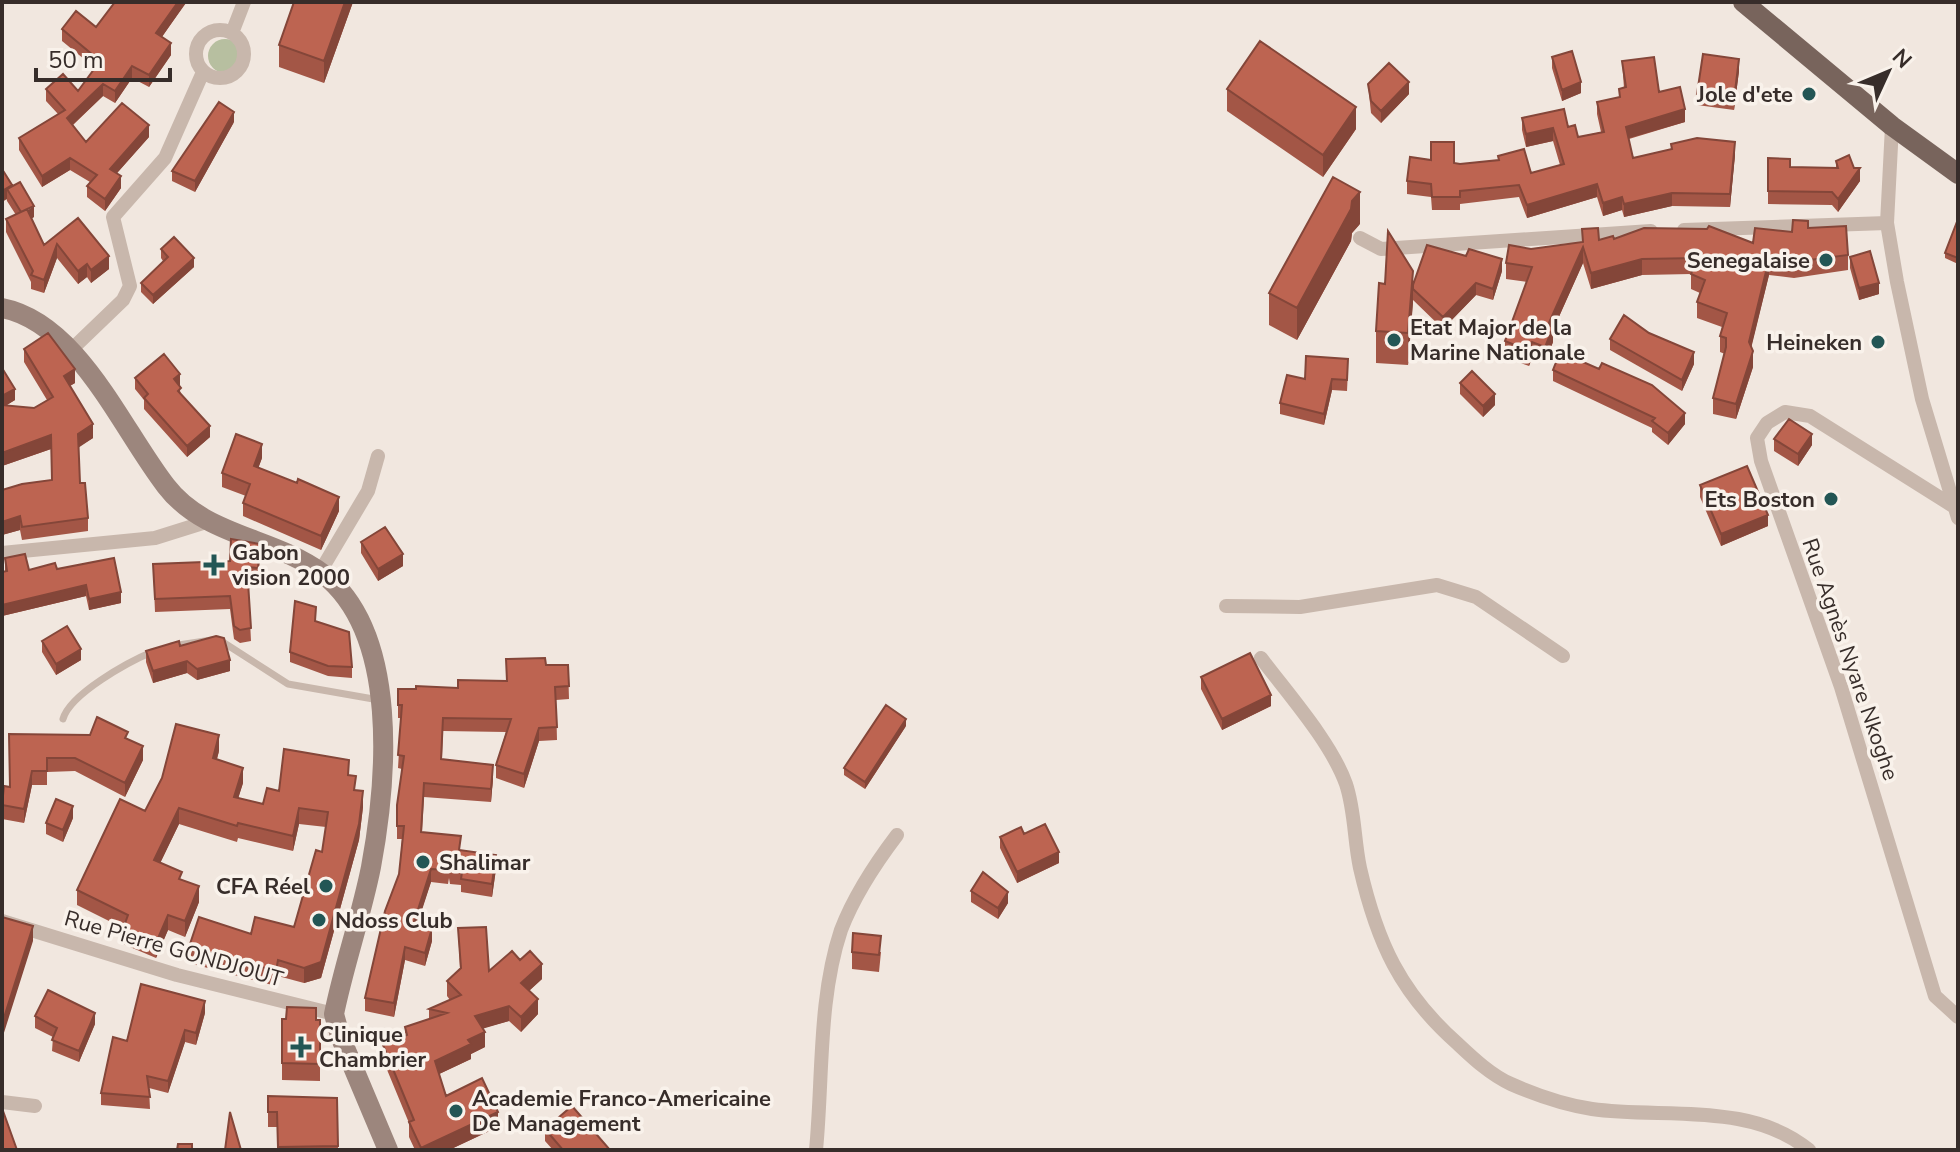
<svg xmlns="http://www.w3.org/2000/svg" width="1960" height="1152" viewBox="0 0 1960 1152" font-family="'Nunito Sans',sans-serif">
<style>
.green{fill:#b7bfa0}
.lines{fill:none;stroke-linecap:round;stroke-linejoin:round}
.lane{stroke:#c8b7ac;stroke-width:7}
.street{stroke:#c8b7ac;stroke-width:14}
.secondary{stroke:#9c867d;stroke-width:20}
.primary{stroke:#78645c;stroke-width:20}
.wall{fill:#a35646}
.shaded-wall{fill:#844639}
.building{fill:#bd6451;stroke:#844639;stroke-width:2}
.poi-dot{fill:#235655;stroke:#f9f2eb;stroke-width:3}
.labels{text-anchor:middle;stroke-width:7;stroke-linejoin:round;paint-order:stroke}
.poi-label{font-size:22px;font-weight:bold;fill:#372d2a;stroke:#f9f2eb;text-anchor:start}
.street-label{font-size:22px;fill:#372d2a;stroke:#f9f2eb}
</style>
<rect width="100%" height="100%" fill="#f1e7df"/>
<path class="green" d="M208 56a17 17 0 1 1 34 0a17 17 0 1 1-34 0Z"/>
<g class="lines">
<path class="lane" d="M172 646 218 639 288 684 379 700
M63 719C70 694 128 662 152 652"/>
<path class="street" d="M196 54a24 24 0 1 1 48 0a24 24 0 1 1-48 0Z
M232 33 244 2
M1892 126 1887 223 1897 282 1922 399 1958 518
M1684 230 1887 223
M1360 238 1381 249 1651 231
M71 350 123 300 130 286 113 217 165 158 203 72
M1953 506 1810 416 1785 412 1767 423 1757 438 1761 461 1841 687 1935 996 1958 1017
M2 553 155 538 206 522
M320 572 368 491 378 456
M1226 606 1300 607 1437 585 1476 597 1563 656
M1261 658C1288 694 1331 742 1346 784 1355 811 1354 840 1360 868 1377 942 1400 993 1458 1044 1474 1059 1491 1075 1511 1084 1536 1095 1566 1105 1592 1109 1663 1119 1750 1101 1809 1150
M2 921 177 975 334 1014
M2 1102 35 1106
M816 1150C823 1079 818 999 841 930 854 896 875 864 897 835"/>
<path class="secondary" d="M2 308C78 323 121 428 166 486 205 537 274 537 323 574 400 634 387 781 371 867 361 917 344 965 334 1014L340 1036 388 1150"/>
<path class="primary" d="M1743 2 1892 126 1958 174"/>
</g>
<path class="wall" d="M186 2 162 37 171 55 149 87 132 78 115 103 103 96 73 125 86 142 149 137 117 173 121 188 105 211 87 197V186L90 182 70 170 42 187 19 150V138L58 114 46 101V89L78 91 95 68 62 41V29L96 27Z
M294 2H353L324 83 279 67V45Z
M1552 57 1581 93 1562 101 1552 68Z
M1622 61 1659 92 1685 122 1629 139 1633 158 1671 149V144L1735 155 1730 207 1672 206 1624 217 1622 210 1603 216 1597 197 1527 218 1519 197 1460 204V210H1432L1431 197 1407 194V181L1454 163 1460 164 1498 161V156L1531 173 1560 165 1553 141 1526 147 1522 130V118L1578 137 1601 132 1597 114V102L1619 97V89L1624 88Z
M1739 71 1734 110 1697 105V94Z
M1368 84 1409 94 1381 123 1371 113Z
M1227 89 1356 129 1323 177 1227 111Z
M234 122 195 192 172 181V171Z
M1768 158 1790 167 1836 168V161L1860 181 1838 212 1832 205 1768 204Z
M2 169 12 187 34 217 31 218 44 245 78 218 109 269 91 283 87 277 78 284 57 258 44 293 31 289V282L6 232V219L16 215 7 201Z
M1958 219V264L1945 258V253Z
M1360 224 1352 233 1351 241 1297 340 1269 325V293Z
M1808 228 1848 255V270L1794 278 1769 275 1751 347 1753 367 1736 419 1713 414V398L1725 354 1720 352V336L1722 327 1697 318V302L1700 293 1691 289V274L1642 275 1591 289 1583 263 1553 330V342L1545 363 1532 358 1529 366 1505 357V341L1527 282 1506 279V263L1531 249 1582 242V229L1599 240 1614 239 1753 243Z
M161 249 194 267 153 304 141 292V283L163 261 161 258Z
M1850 257 1879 294 1859 300 1850 268Z
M1502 271 1493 300 1476 295 1443 329 1413 300 1408 365 1376 363V331L1413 285Z
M1610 339 1694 364 1682 391 1610 350Z
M24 349 75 383 70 386 93 438 78 447 80 483 88 518V531L22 540 20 530 2 535V490L52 480 51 449 2 466V368L15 400 5 406 34 408 47 400 24 362Z
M1348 370 1347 391 1332 390 1324 425 1280 414V403L1305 379Z
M1553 370 1685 424 1668 445 1652 432V428L1553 381Z
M135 378 180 385 179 386 181 395 210 437 187 457 144 409V400L135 389Z
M1460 383 1495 405 1483 417 1460 394Z
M1774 439 1812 445 1798 466 1774 451Z
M262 458 258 468 339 511 321 550 243 516V503L246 496 222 487V473Z
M1700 485 1768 526 1721 546 1700 497Z
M361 542 403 566 378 581 361 553Z
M260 557 258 581 248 580 251 641 240 643 234 639 230 609 155 612 153 564 230 561Z
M5 558 29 570 57 569 121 603 89 610 86 596 2 616V572L5 571Z
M316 621 352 667V678L328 676 290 662V652Z
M42 641 81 660 56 675 42 652Z
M180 646 230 671 197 680 187 673 153 683 146 662V651Z
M546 665H568L569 699 556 700 557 740 539 741 524 788 496 778V765L506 732 443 731 442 759 493 778 491 802 424 797 422 832 461 850 496 869 492 897 461 892V885L450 884 449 878 448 884 431 882 417 923 432 941 425 966 405 960 394 1017 365 1011V998L399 874 402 839H397V805L402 769 398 768 401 718H398V689L458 688 506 681Z
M1201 677 1271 706 1222 730 1201 689Z
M906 726 865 789 844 775V768Z
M9 734 128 740 143 760 125 797 75 771 47 772V785H32L24 823 2 819V797L10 787Z
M219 751 217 759 243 783 238 798 263 804 279 791 349 775 363 807 359 840 321 978 304 983 278 976 276 986 189 963V947L251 934 294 927 322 852 326 827 299 824 293 851 238 838 237 842 179 824 160 863 182 880 199 902 185 937 168 930 156 958 123 944V928L77 905V890L145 811Z
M73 818 63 842 46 834V823Z
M1000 837 1059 863 1017 883 1000 848Z
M971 891 1008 903 998 919 971 902Z
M458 928 489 971 520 960 542 979 529 991 538 1014 521 1032 509 1021 483 1028 485 1047 471 1054V1059L439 1074 446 1096 498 1127 449 1150H415L409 1137V1123L383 1060V1045L405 1036V1027L429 1019V1009L450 1000 447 996V981L460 969Z
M852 952H881L879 972 852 969Z
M205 1013 196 1045 185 1042 168 1093 149 1088 150 1109 101 1105V1093L127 1041Z
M35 1016 95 1024 79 1062 52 1051 53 1037 35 1028Z
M282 1019 320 1020V1081L282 1080Z
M268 1096 337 1098 338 1150H278L277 1127H268Z
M545 1129 610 1150H553L545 1141Z"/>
<path class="shaded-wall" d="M178 2 186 3 156 45V33Z
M345 2H353L324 83V61Z
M171 43V55L149 87V75Z
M1739 59V71L1734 110V99Z
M132 66V78L115 103V91Z
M1409 82V94L1381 123V111Z
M1581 82V93L1562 101V90Z
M103 84V96L67 130V118Z
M1356 107V129L1323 177V155Z
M1685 109V122L1626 139V127Z
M234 112V122L195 192V181Z
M149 125V137L110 181V169Z
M1553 128V141L1526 147V134Z
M1735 142V155L1730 207V194Z
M70 158V170L42 187V176Z
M1860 168V181L1838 212V199Z
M121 176V188L105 211V199Z
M1597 184V197L1527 218V205Z
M12 185V196L7 189V199L2 202V191Z
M1360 192V224L1352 233 1351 241 1297 340V308L1352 201Z
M1672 193V206L1624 217V204Z
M1622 197V210L1603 216V203Z
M34 206V217L22 225V214Z
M57 244V258L44 293V280Z
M1583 247V263L1553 330V342L1545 363V347L1548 325Z
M109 256V269L91 283V270Z
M194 258V267L153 304V295Z
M1502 259V271L1493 300V289Z
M1642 259V275L1591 289V273Z
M1769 259V275L1749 357V342Z
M87 264V277L78 284V271Z
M1413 271V303L1408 365V333Z
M1476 283V295L1443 329V317Z
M1879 283V294L1859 300V288Z
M1532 342V358L1529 366V351Z
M1753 351V367L1736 419V404Z
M1694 352V364L1682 391V380Z
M75 369V383L64 389V376Z
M180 374V385L174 390V379Z
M1332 379V390L1324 425V414Z
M15 389V400L2 408V396Z
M1495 394V405L1483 417V406Z
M1685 413V424L1668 445V433Z
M93 424V438L78 448V434Z
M210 426V437L187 457V446Z
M1812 434V445L1798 466V454Z
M51 435V449L2 466V453Z
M262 444V458L254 480V466Z
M339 497V511L321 550V536Z
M1768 515V526L1721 546V534Z
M20 516V530L2 535V522Z
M403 554V566L378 581V569Z
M86 585V596L2 616V605Z
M121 592V603L89 610V599Z
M81 649V660L56 675V664Z
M230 660V671L197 680V669Z
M187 661V673L153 683V671Z
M1271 695V706L1222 730V719Z
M906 719V726L865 789V782Z
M539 728V741L524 788V774Z
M219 735V751L213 773V758Z
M143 746V760L125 797V783Z
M493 765V778L491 802V789Z
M243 768V783L234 812V797Z
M32 771V785L24 823V809Z
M363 791V807L359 840 321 978 304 983V968Z
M73 806V818L63 842V830Z
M179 808V824L154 876V860Z
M299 808V824L293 851V836Z
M1059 852V863L1017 883V872Z
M496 855V869L492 897V884Z
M431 869V882L414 935V922Z
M199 886V902L185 937V921Z
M1008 892V903L998 919V908Z
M168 915V930L156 958V943Z
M33 926V941L2 1039V1024Z
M432 928V941L425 966V953Z
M405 947V960L394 1017V1003Z
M278 960V976L276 986V971Z
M542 964V979L521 998V983Z
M538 999V1014L521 1032V1017Z
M205 1001V1013L196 1045V1033Z
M509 1006V1021L475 1031V1016Z
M95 1013V1024L79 1062V1051Z
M185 1030V1042L168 1093V1081Z
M485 1032V1047L471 1054V1059L435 1076V1061L468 1040Z
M498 1112V1127L449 1150H421V1148Z"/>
<path class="building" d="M115 2H178L156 33 171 43 149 75 132 66 115 91 103 84 67 118 86 142 122 103 149 125 110 169 121 176 105 199 87 186 97 175 70 158 42 176 19 138 65 110 46 89 63 74 78 91 100 61 62 29 76 11 96 27Z
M294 2H345L324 61 279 45Z
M1260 41 1356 107 1323 155 1227 89Z
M1572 51 1581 82 1562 90 1552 57Z
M1703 54 1739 59 1734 99 1697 94Z
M1654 57 1659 92 1680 87 1685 109 1626 127 1633 158 1672 149 1671 144 1697 138 1735 142 1730 194 1672 193 1624 204 1622 197 1603 203 1597 184 1527 205 1519 185 1460 191V197H1432L1431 184 1407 181 1410 157 1431 160V142H1454V163L1460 164 1499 160 1498 156 1524 149 1531 173 1564 164 1553 128 1526 134 1522 118 1564 109 1568 127 1575 125 1578 137 1604 132 1597 102 1620 97 1619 89 1626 87 1622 61Z
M1389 63 1409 82 1381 111 1371 101 1368 84Z
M219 102 234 112 195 181 172 171Z
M1849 155 1854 168H1860L1838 199 1832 192 1768 191V158L1790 159V167L1838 168 1836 161Z
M2 169 12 185 2 191Z
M1333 177 1360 192 1352 201 1351 209 1297 308 1269 293Z
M20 182 34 206 21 212 7 189Z
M27 209 44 245 78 218 109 256 91 270 87 264 78 271 57 244 44 280 31 275 33 271 6 219Z
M1958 219V258L1945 253Z
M1793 220 1808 221V228L1846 226 1848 255 1794 262 1769 259 1749 342 1753 351 1736 404 1713 398 1726 347V338L1720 336 1727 313 1697 302 1705 280 1691 274 1697 258 1642 259 1591 273 1583 247 1548 325 1553 327 1545 347 1532 342 1529 351 1505 341 1532 267 1506 263 1509 245 1531 249 1583 242 1582 229 1598 228 1599 240 1613 236 1614 239 1644 228 1707 229 1709 226 1753 243 1755 228 1792 232Z
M1388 231 1413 271 1408 333 1376 331 1379 283 1385 284Z
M174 237 194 258 153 295 141 283 168 257 161 249Z
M1427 245 1466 256 1469 249 1502 259 1493 289 1476 283 1443 317 1413 289V285Z
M1870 251 1879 283 1859 288 1850 257Z
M1624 315 1649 333 1694 352 1682 380 1610 339Z
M48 333 75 369 64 376 93 424 78 434 80 483H85L88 518 22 527 20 516 2 522V490L22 484 52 480 51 435 2 453V405L34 408 53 397 24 349Z
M1560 352 1599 369 1602 363 1652 385 1685 413 1668 433 1652 421 1655 418 1553 370Z
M164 354 180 374 174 379 181 388 178 391 210 426 187 446 144 398 148 394 135 378Z
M1306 356 1348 359 1347 380 1332 379 1324 414 1280 403 1287 375 1305 379Z
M2 368 15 389 2 396Z
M1472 371 1495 394 1483 406 1460 383Z
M1789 419 1812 434 1798 454 1774 439Z
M236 434 262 444 254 466 297 483 298 479 339 497 321 536 243 503 250 484 222 473Z
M1747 466 1768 515 1721 534 1700 485Z
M385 527 403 554 378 569 361 542Z
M231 539 260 544 258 568 247 567 251 628 240 630 234 626 230 596 155 599 153 564 230 561Z
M25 554 29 570 55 563 57 569 114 558 121 592 89 599 86 585 2 605V572L7 571 5 558Z
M295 601 316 607 315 621 349 632 352 667 328 666 290 652Z
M67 626 81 649 56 664 42 641Z
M216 636 224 638 230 660 197 669 187 661 153 671 146 651 179 641 180 646Z
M1250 653 1271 695 1222 719 1201 677Z
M545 658 546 665H568L569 686 555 687 557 727 539 728 524 774 496 765 511 719 443 718 441 759 493 765 491 789 424 783 421 832 461 836 459 850 496 855 492 884 461 879 462 872 450 871 449 864 448 870 431 869 414 922 432 928 425 953 405 947 394 1003 365 998 385 911 399 874 404 826H397V805L404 756 398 755 402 705H398V689H416V686L458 688V680L507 681 506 659Z
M886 705 906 719 865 782 844 768Z
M97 717 128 732 125 738 143 746 125 783 75 758H47V771H32L24 809 2 805 4 786 10 787 9 734 90 735Z
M176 724 219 735 213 758 243 768 234 797 263 804 267 788 279 791 284 749 349 760 348 775 356 776 354 790 363 791 359 824 321 962 304 968 278 960 276 971 189 947 199 917 251 934 255 917 294 927 316 850 322 852 328 812 299 808 293 836 238 823 237 826 179 808 154 860 182 872 179 879 199 886 185 921 168 915 156 943 123 929 128 915 77 890 120 799 145 811 162 778Z
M56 799 73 806 63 830 46 823Z
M1045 824 1059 852 1017 872 1000 837 1021 827 1024 834Z
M983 872 1008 892 998 908 971 891Z
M2 917 33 926 2 1024Z
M486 927 489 971 512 951 520 960 530 951 542 964 521 983 538 999 521 1017 509 1006 475 1016 485 1032 468 1040 471 1044 435 1061 446 1096 482 1078 498 1112 421 1148 409 1122 414 1120 383 1045 407 1035 405 1027 447 1013 429 1009 461 995 447 981 461 968 458 928Z
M853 933 881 936 879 955 852 952Z
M141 984 205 1001 196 1033 185 1030 168 1081 147 1076 150 1097 101 1093 113 1037 127 1041Z
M48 990 95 1013 79 1051 52 1040 57 1028 35 1016Z
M287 1007 316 1008V1020H320V1064L282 1063V1019H286Z
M268 1096 337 1098 338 1146 278 1147 277 1112H268Z
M572 1106 610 1150H563L545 1129Z
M2 1111H3L17 1150H2Z
M230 1112 241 1150H225Z
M178 1144H192V1150H177Z"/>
<g class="poi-dot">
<circle cx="1809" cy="94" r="8"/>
<circle cx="1826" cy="260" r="8"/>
<circle cx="1394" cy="340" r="8"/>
<circle cx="1878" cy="342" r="8"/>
<circle cx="1831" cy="499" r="8"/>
<path d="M210 553h8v8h8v8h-8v8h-8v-8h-8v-8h8z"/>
<circle cx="423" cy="862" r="8"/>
<circle cx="326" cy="886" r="8"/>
<circle cx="319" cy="920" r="8"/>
<path d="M297 1035h8v8h8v8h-8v8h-8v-8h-8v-8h8z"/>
<circle cx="456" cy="1111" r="8"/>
</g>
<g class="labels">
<g class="poi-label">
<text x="1793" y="102" text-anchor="end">Jole d'ete</text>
<text x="1810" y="268" text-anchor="end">Senegalaise</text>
<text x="1410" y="335">Etat Major de la<tspan x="1410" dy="25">Marine Nationale</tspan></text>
<text x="1862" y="350" text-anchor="end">Heineken</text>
<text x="1815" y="507" text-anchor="end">Ets Boston</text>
<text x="232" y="560">Gabon<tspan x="232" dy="25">vision 2000</tspan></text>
<text x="439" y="870">Shalimar</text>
<text x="310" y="894" text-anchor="end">CFA Réel</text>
<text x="335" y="928">Ndoss Club</text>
<text x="319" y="1042">Clinique<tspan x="319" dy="25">Chambrier</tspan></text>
<text x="472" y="1106">Academie Franco-Americaine<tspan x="472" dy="25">De Management</tspan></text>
</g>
<g class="street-label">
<text transform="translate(1851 659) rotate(71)" y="8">Rue Agnès Nyare Nkoghe</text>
<text transform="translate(174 948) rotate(16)" y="8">Rue Pierre GONDJOUT</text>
</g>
</g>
<rect width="1960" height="1152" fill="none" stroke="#372d2a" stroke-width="8"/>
<g transform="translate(1888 72) rotate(46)" stroke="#f9f2eb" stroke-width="6" paint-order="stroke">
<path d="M0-6L14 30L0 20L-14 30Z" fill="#372d2a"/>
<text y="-12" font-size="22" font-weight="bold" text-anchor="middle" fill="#372d2a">N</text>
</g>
<path d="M36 68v12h134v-12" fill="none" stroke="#372d2a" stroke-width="4"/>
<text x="48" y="68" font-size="24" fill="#372d2a" stroke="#f9f2eb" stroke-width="6" paint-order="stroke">50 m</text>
</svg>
